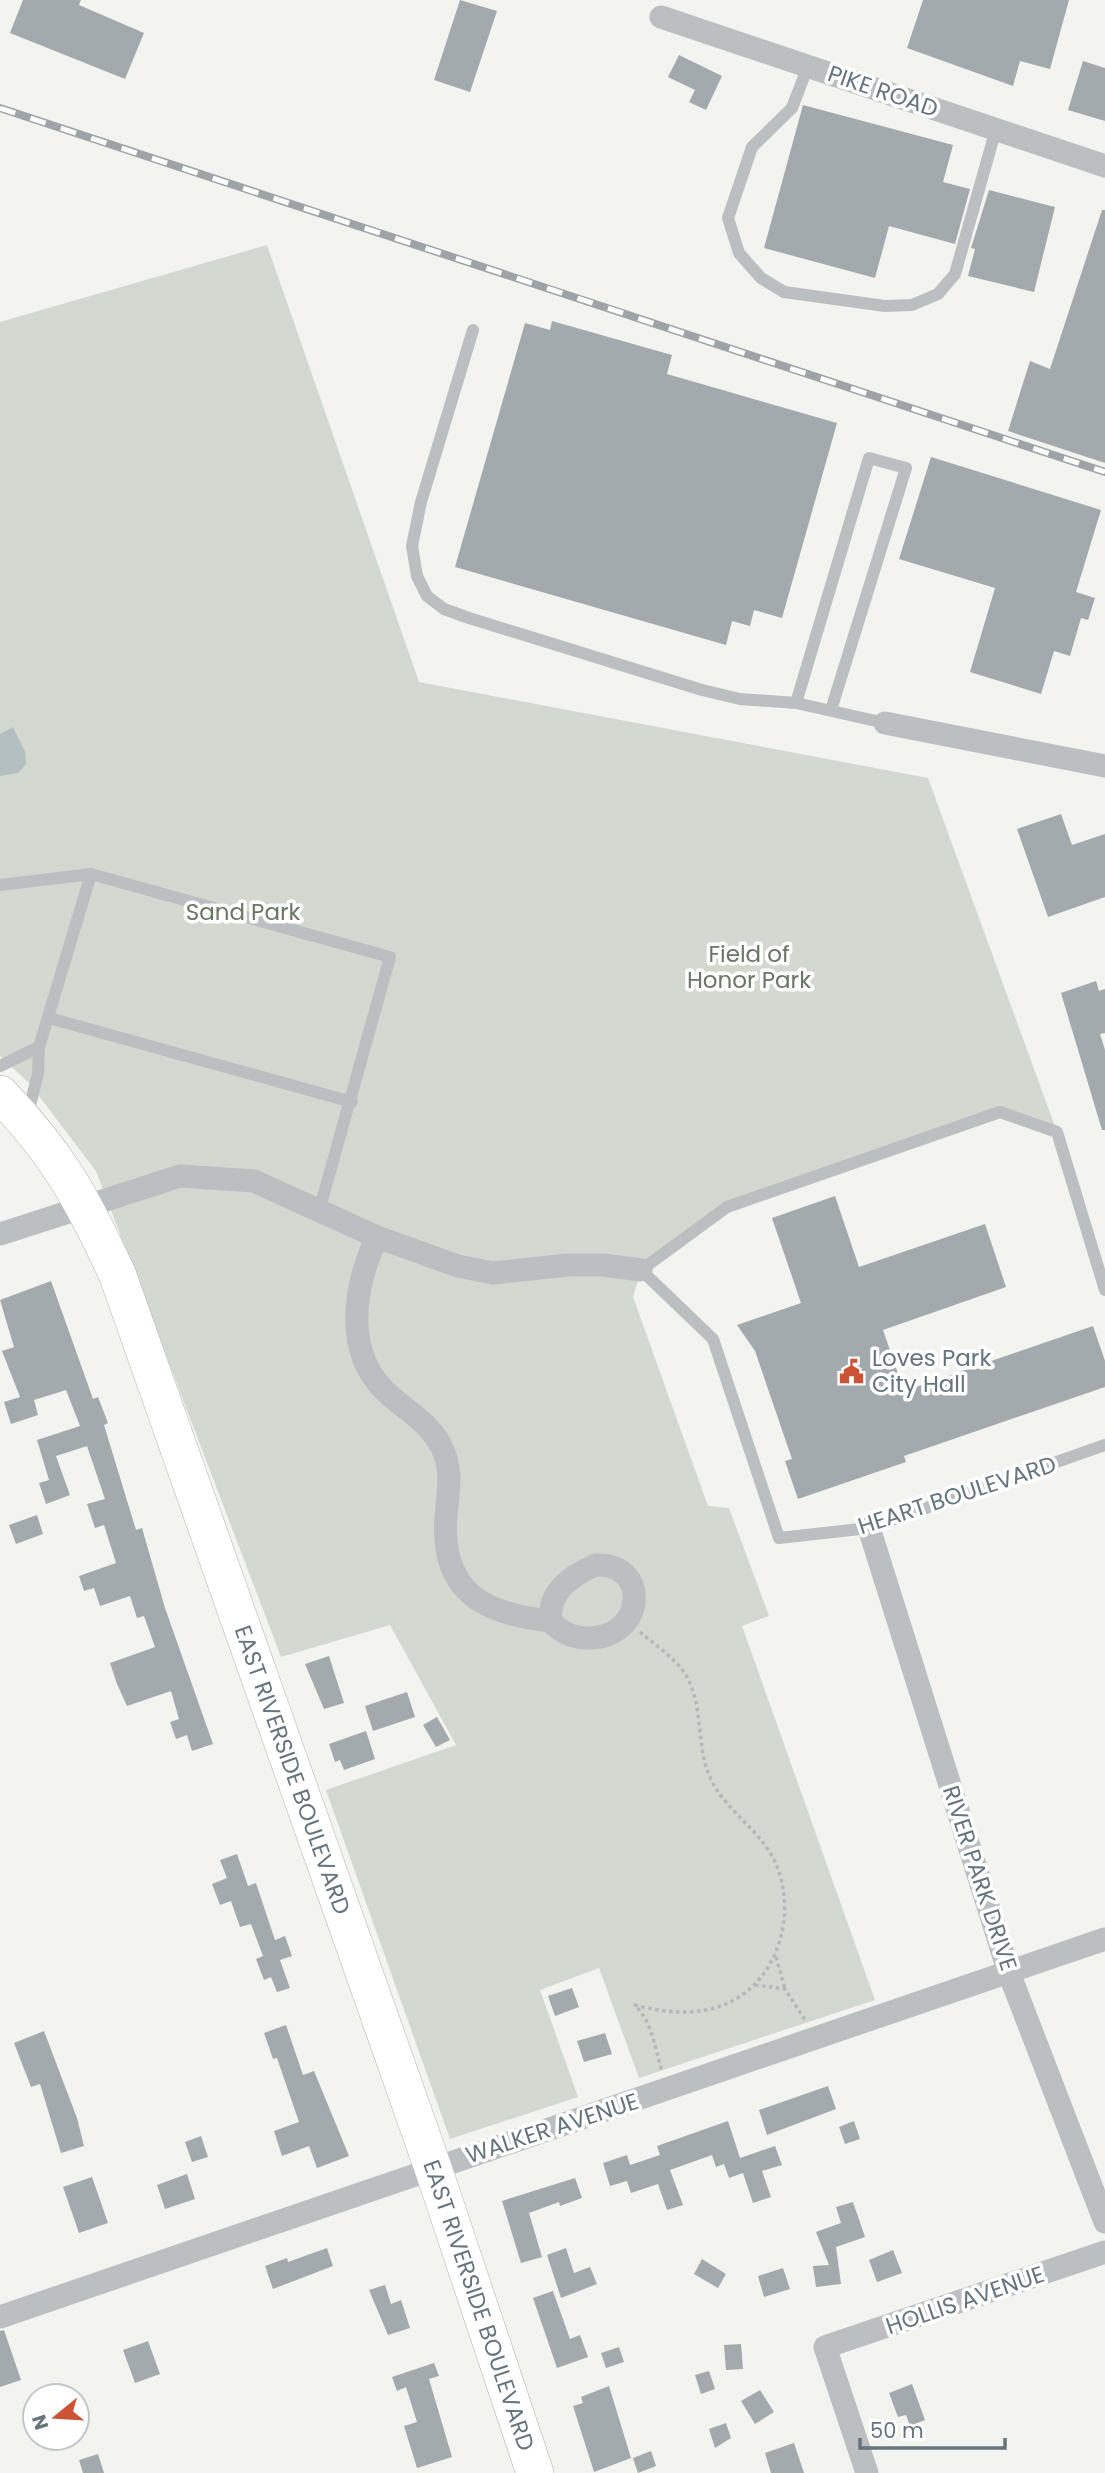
<svg xmlns="http://www.w3.org/2000/svg" width="1105" height="2473" viewBox="0 0 1105 2473" font-family="Poppins,sans-serif">
<style>
.green{fill:#d3d8d0}
.water{fill:#b4bfc2}
.building{fill:#a3aaae}
.lines{fill:none;stroke-linecap:round;stroke-linejoin:round}
.primary-casing{stroke:#afb3b6;stroke-width:38}
.path{stroke:#b5b8ba;stroke-width:3.5;stroke-dasharray:3.5 3.5;stroke-linecap:butt}
.service{stroke:#bbbfc1;stroke-width:12}
.minor{stroke:#bbbfc1;stroke-width:23}
.primary{stroke:#fff;stroke-width:37}
.rail-casing{stroke:#9da3a7;stroke-width:8}
.rail{stroke:#fff;stroke-width:5;stroke-dasharray:16;stroke-linecap:butt}
.labels{text-anchor:middle;stroke-width:7;stroke-linejoin:round;paint-order:stroke}
.street-label{font-size:23px;fill:#66747d;stroke:#fff}
.park-label{font-size:23px;fill:#687664;stroke:#fff}
.poi-label{font-size:23px;fill:#66747d;stroke:#fff;text-anchor:start}
</style>
<rect width="100%" height="100%" fill="#f3f3f0"/>
<path class="green" d="M267 245 419 682 928 778 1057 1132 1000 1112 727 1207 641 1270 633 1297 708 1506 729 1508 769 1616 742 1626 875 2000 639 2078 599 1968 540 1990 578 2097 450 2139 326 1790 456 1745 390 1625 281 1657 96 1171 29 1083 0 1056V322Z"/>
<path class="water" d="M13 727 25 752 26 764 18 773 0 776V734Z"/>
<path class="building" d="M23 0H81L79 5 144 33 125 79 10 33Z
M460 0 497 11 470 92 434 80Z
M923 0H1069L1050 69 1020 61 1013 86 907 48Z
M679 55 722 76 706 110 689 102 695 90 668 77Z
M1083 61 1105 68V121L1068 110Z
M803 105 953 145 943 182 970 189 955 244 889 226 875 278 764 248Z
M989 190 1055 207 1034 292 968 276 975 249 971 248Z
M1102 210H1105V463L1008 431 1030 361 1050 369Z
M552 321 672 355 667 374 837 423 782 618 754 610 750 626 732 621 726 645 455 567 525 323 550 330Z
M931 457 1101 510 1076 592 1095 598 1088 620 1081 618 1070 656 1054 651 1041 694 970 672 995 588 899 559Z
M1061 814 1072 845 1105 834V897L1048 917 1017 829Z
M1096 981 1099 991 1105 989V1033L1100 1034 1105 1050V1130H1102L1061 993Z
M835 1196 859 1267 985 1224 1006 1287 883 1330 904 1391 1093 1326 1105 1361V1387L904 1456 906 1462 798 1499 785 1461 792 1459 755 1351 737 1325 801 1303 772 1218Z
M51 1281 93 1399 98 1397 108 1423 104 1425 136 1530 142 1528 165 1608 213 1744 192 1751 187 1735 176 1739 170 1722 179 1719 171 1691 127 1706 117 1684 110 1663 155 1647 144 1616 137 1618 130 1596 100 1606 94 1588 84 1591 79 1576 116 1563 104 1525 95 1528 87 1504 105 1499 87 1446 56 1456 70 1495 46 1504 39 1483 49 1480 37 1440 80 1426 66 1390 34 1400 38 1415 11 1424 4 1402 20 1397 2 1351 14 1347 0 1300Z
M37 1515 43 1534 16 1544 9 1525Z
M329 1656 344 1703 324 1709 305 1664Z
M407 1692 415 1717 373 1731 365 1706Z
M437 1717 450 1740 436 1747 423 1725Z
M366 1731 375 1759 344 1770 340 1760 335 1762 329 1744Z
M237 1854 248 1886 256 1883 275 1940 285 1936 292 1956 280 1960 290 1988 277 1992 271 1977 264 1980 256 1959 263 1956 251 1924 240 1927 231 1901 220 1905 212 1884 227 1878 220 1860Z
M572 1988 579 2007 555 2016 548 1996Z
M286 2025 303 2075 314 2071 349 2156 317 2168 309 2146 282 2156 274 2131 299 2122 277 2058 273 2059 264 2033Z
M44 2031 77 2118 84 2146 61 2153 40 2084 31 2087 14 2043Z
M605 2033 612 2054 584 2062 577 2041Z
M828 2086 836 2109 767 2135 759 2110Z
M728 2121 740 2158 775 2146 782 2165 762 2171 771 2197 753 2203 743 2173 729 2178 724 2164 716 2167 712 2155 670 2170 683 2205 667 2210 658 2184 631 2193 627 2181 610 2186 603 2163 627 2155 630 2165 660 2155 657 2146Z
M854 2121 860 2139 845 2144 839 2127Z
M201 2136 208 2157 192 2162 185 2142Z
M187 2174 195 2199 165 2209 157 2185Z
M92 2177 108 2223 79 2233 63 2187Z
M575 2178 582 2198 560 2206 559 2202 529 2213 542 2257 521 2263 502 2201Z
M853 2202 865 2237 836 2247 841 2284 816 2287 813 2266 829 2265 816 2232 841 2223 836 2207Z
M327 2248 333 2266 273 2289 265 2266 287 2258 288 2262Z
M566 2248 574 2273 590 2267 597 2284 561 2298 547 2255Z
M893 2250 902 2273 877 2282 869 2260Z
M702 2259 726 2274 718 2288 694 2274Z
M783 2268 790 2289 764 2297 758 2276Z
M385 2285 391 2304 401 2300 410 2328 388 2335 369 2290Z
M553 2291 570 2339 580 2335 588 2357 557 2368 533 2298Z
M4 2330 21 2380 0 2387V2331Z
M148 2341 160 2374 135 2383 123 2350Z
M741 2344 743 2369 726 2370 724 2345Z
M619 2347 624 2362 606 2368 601 2353Z
M434 2363 439 2376 429 2379 452 2457 417 2468 404 2426 417 2422 406 2387 397 2391 392 2377Z
M709 2371 715 2389 701 2394 695 2375Z
M912 2384 925 2420 910 2426 906 2415 898 2417 889 2393Z
M609 2386 631 2458 594 2472 573 2406 583 2403 581 2397Z
M760 2390 774 2412 755 2424 741 2401Z
M726 2423 731 2438 715 2448 709 2429Z
M794 2443 804 2473H771L765 2453Z
M651 2451 656 2466 638 2473 633 2458Z
M98 2454 104 2473H83L79 2460Z"/>
<g class="lines">
<defs>
<g id="primary">
<path id="s1" d="M0 1094C59 1155 83 1200 118 1276L433 2168 535 2473"/>
</g>
</defs>
<use href="#primary" class="primary-casing"/>
<path class="path" d="M640 1632C653 1643 669 1654 680 1667 705 1696 695 1742 709 1775 723 1810 761 1829 776 1864 799 1918 775 1992 714 2008 689 2015 660 2012 635 2005 653 2024 654 2046 662 2071
M776 1957 785 1989
M755 1985 785 1989 805 2020"/>
<path class="service" d="M808 66 792 108 752 147 728 218 739 253 761 278 784 292 885 306 912 305 938 294 955 274 996 129
M473 330 421 502 412 546 417 576 427 596 444 609 469 618 702 690 740 699 796 703
M831 710 906 468 869 458 796 703 885 723
M0 885 91 874
M49 1018 352 1102
M0 1066 39 1047
M27 1117 38 1074 39 1047 91 874 390 957 319 1211
M1105 1290 1057 1132 1000 1112 727 1207 641 1270 713 1339 779 1538 869 1528 1105 1445"/>
<path class="minor" d="M661 17 1105 166
M885 723 1105 766
M0 1234 180 1176 254 1181 377 1237 458 1266 493 1273 568 1265H603L641 1270
M377 1237C354 1286 343 1351 386 1392 406 1411 430 1422 442 1448 453 1471 448 1492 446 1516 440 1592 484 1614 550 1621
M869 1528 1009 1973 1105 2222
M596 1565C651 1563 645 1638 589 1638 572 1638 562 1633 550 1621 549 1591 570 1576 596 1565Z
M0 2317 1105 1939
M867 2473 825 2347 1105 2252"/>
<use href="#primary" class="primary"/>
<defs>
<path id="rail" d="M0 108 1105 472"/>
</defs>
<use href="#rail" class="rail-casing"/>
<use href="#rail" class="rail"/>
</g>
<defs>
<symbol id="civic-bare" viewBox="-9 -9 18 18"><path d="M-.6-6.5H3V-4.5H.6V-3L4-1V1h2V6H-6V1h2V-1L-.6-3ZM-1.2 2.5V6h2.4V2.5Z" fill="#cd5337" stroke="#fff" stroke-width="2.5" paint-order="stroke"/></symbol>
</defs>
<g fill-rule="evenodd">
<use href="#civic-bare" x="834" y="1354" width="35" height="35"/>
</g>
<g class="labels">
<g class="street-label">
<text transform="translate(883 91) rotate(19)" y="8">PIKE ROAD</text>
<text transform="translate(957 1495) rotate(-18)" y="8">HEART BOULEVARD</text>
<text dy="8" stroke="none"><textPath href="#s1" startOffset="742">EAST RIVERSIDE BOULEVARD</textPath></text>
<text transform="translate(980 1878) rotate(72)" y="8">RIVER PARK DRIVE</text>
<text transform="translate(552 2128) rotate(-18)" y="8">WALKER AVENUE</text>
<text transform="translate(965 2300) rotate(-19)" y="8">HOLLIS AVENUE</text>
<text dy="8" stroke="none"><textPath href="#s1" startOffset="1309">EAST RIVERSIDE BOULEVARD</textPath></text>
</g>
<g class="park-label">
<text x="243" y="920">Sand Park</text>
<text x="749" y="962">Field of<tspan x="749" dy="26">Honor Park</tspan></text>
</g>
<g class="poi-label">
<text x="872" y="1366">Loves Park<tspan x="872" dy="26">City Hall</tspan></text>
</g>
</g>
<g transform="translate(56 2417) rotate(252)"><circle r="33" fill="#ffffff" stroke="#c2c7cb" stroke-width="2"/>
<path d="M0-5L12 26L0 18L-12 26Z" fill="#cd5337"/>
<text y="-10" font-size="19" font-weight="bold" text-anchor="middle" fill="#66747d">N</text>
</g>
<path d="M860 2438v10h145v-10" fill="none" stroke="#66747d" stroke-width="3.5"/>
<text x="870" y="2438" font-size="21" fill="#66747d" stroke="#ffffff" stroke-width="5" paint-order="stroke">50 m</text>
</svg>
